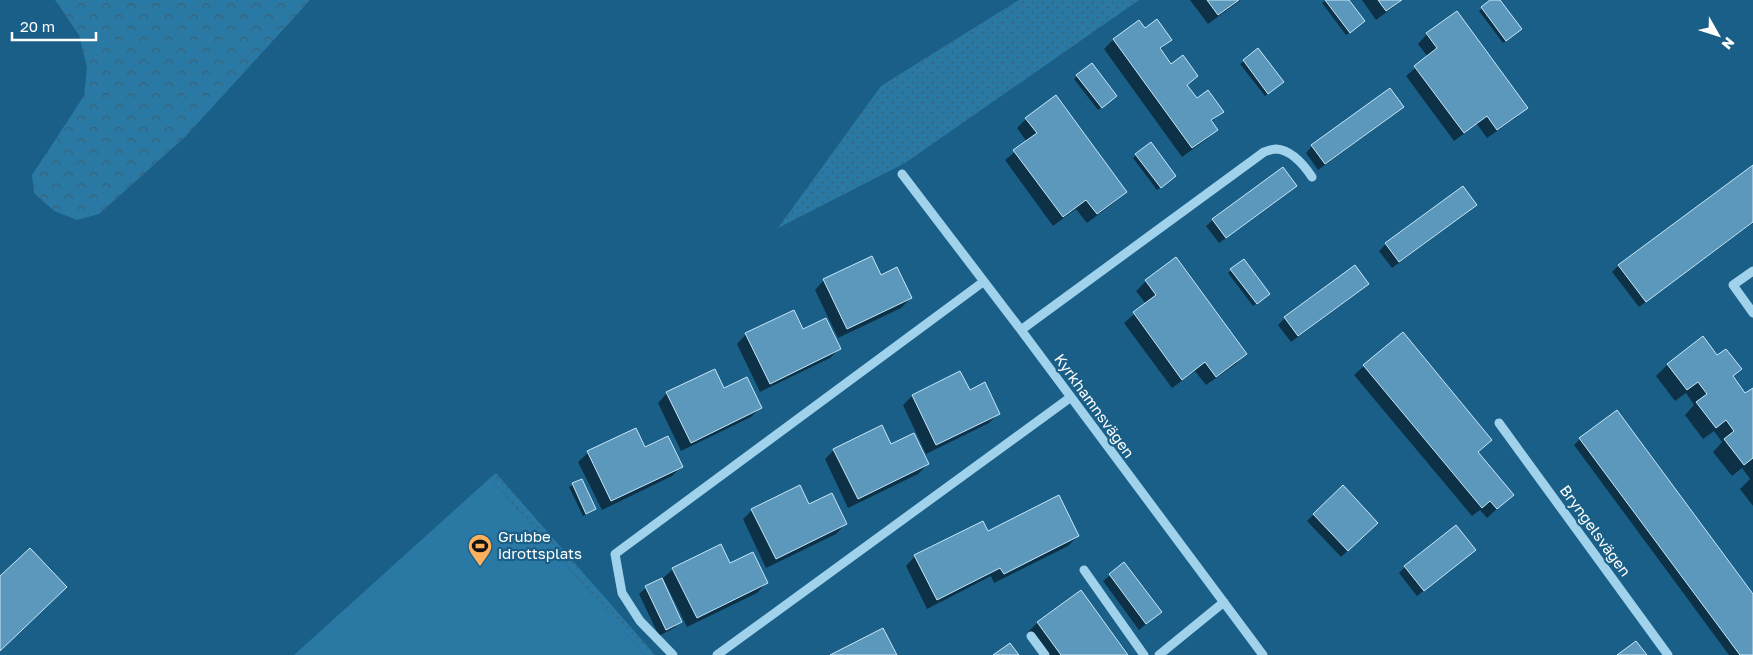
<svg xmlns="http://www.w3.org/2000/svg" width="1753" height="655" viewBox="0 0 1753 655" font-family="'Golos Text',sans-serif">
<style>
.grass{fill:url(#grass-dots)}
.forest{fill:url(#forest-crowns)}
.garden{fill:#2979a4}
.shadow{fill:#0007}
.building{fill:#5c98bb;stroke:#c6e7f9}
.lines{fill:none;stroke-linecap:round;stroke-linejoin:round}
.minor{stroke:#a1d2ec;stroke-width:9}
.labels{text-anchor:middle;stroke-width:4.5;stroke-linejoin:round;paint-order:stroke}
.street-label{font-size:15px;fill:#fff;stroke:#1a5f87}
.poi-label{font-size:15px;fill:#fff;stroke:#1a5f87;text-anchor:start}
</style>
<defs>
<pattern id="grass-dots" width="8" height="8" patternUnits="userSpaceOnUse" patternTransform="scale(1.25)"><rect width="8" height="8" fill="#2979a4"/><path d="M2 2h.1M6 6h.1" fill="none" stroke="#3a6278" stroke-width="1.8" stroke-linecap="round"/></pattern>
<pattern id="forest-crowns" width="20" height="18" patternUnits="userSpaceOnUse" patternTransform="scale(1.25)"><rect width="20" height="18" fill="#2979a4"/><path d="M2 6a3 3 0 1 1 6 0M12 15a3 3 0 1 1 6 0" fill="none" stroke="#3a6278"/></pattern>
</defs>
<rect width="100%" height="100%" fill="#1a5f87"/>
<path class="grass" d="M1019 0H1139L905 163 778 228 881 86Z
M496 473 655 655H645L490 478Z"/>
<path class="forest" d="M55 0H310L185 137 99 214 77 220 54 211 34 193 32 175 84 96 87 67 79 35Z"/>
<path class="garden" d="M490 478 645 655H294Z"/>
<path class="shadow" d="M1190 0H1241L1208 24Z
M1326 0H1348L1360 24 1346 35 1322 3Z
M1362 0H1403L1376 20Z
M1493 0H1498L1517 32 1503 43 1479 11Z
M1145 30 1170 40 1160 50 1171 66 1197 76 1186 86 1196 100 1222 112 1211 122 1217 129 1207 139 1182 157 1104 49 1114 39Z
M1427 34 1527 107 1517 117 1487 138 1477 124 1454 141 1406 76 1428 57 1418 44Z
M1258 50 1279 85 1265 96 1240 64Z
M1077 76 1112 99 1098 110 1074 79Z
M1402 107 1396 113 1318 170 1306 153 1312 146Z
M1026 119 1126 191 1116 201 1087 223 1076 209 1053 226 1005 160 1027 142 1017 128Z
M1136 155 1172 179 1157 190 1133 158Z
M1753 166V223L1639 307 1612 272 1619 265Z
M1463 188 1469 211 1392 268 1379 251 1386 244Z
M1289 192 1219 243 1206 226 1213 220Z
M1175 259 1245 354 1236 364 1206 385 1195 371 1172 388 1124 323 1146 304 1136 291 1146 281Z
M1243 261 1266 297 1253 306 1228 273Z
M1355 267 1367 284 1361 290 1291 342 1278 325 1285 318Z
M881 276 911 298 901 308 838 338 815 290 824 280Z
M803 330 839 349 830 358 760 392 737 344 746 334Z
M1717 357 1740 369 1732 377 1745 395 1753 389V506L1740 489 1750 479 1742 468 1732 476 1713 452 1722 442 1714 431 1703 439 1685 415 1694 405 1686 393 1675 401 1656 376 1668 364Z
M1364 366 1491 440 1477 453 1512 495 1487 518 1480 510 1472 516 1354 375Z
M960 373 969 392 999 413 989 423 926 454 903 405 912 396Z
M724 389 760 408 751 417 681 451 658 403 667 393Z
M1580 439 1753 596V655H1729L1574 445Z
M891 446 928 464 918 474 848 508 825 459 834 450Z
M645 448 681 467 672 476 602 510 578 462 588 453Z
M581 480 595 509 583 516 569 487Z
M1343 487 1377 523 1341 557 1307 521Z
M809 506 845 524 836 534 766 568 743 519 752 510Z
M988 533 1078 536 1068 546 994 583 991 576 927 609 906 566 915 556Z
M1474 550 1417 596 1399 573 1405 567Z
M1124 564 1160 612 1139 630 1103 581Z
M730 565 766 583 757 593 687 627 663 578 673 569Z
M646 588 681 622 674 628 659 636 639 594Z
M1038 622 1126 655H1045L1028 632Z"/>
<path class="building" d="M1207 0H1239L1218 15Z
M1325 0H1349L1365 21 1350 33Z
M1378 0H1402L1386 11Z
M1490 0H1500L1522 29 1506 41 1481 7Z
M1457 11 1528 108 1497 130 1487 116 1464 133 1414 66 1437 48 1426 33Z
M1157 19 1172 40 1160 48 1171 64 1183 55 1198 76 1187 85 1197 98 1208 90 1224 112 1211 120 1218 130 1192 148 1113 39 1139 20 1145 28Z
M1258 48 1284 82 1268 94 1243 60Z
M1092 63 1117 96 1102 108 1076 75Z
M1390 88 1404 107 1325 164 1311 145Z
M1056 95 1127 192 1097 214 1086 200 1063 217 1013 150 1037 133 1025 118Z
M1151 142 1176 176 1161 188 1135 154Z
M1753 165V222L1646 302 1618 265Z
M1283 167 1297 186 1226 238 1212 219Z
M1463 186 1477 205 1399 262 1385 243Z
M872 256 881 275 897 267 912 298 847 329 823 279Z
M1176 257 1247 354 1216 377 1205 362 1182 380 1133 312 1156 295 1145 280Z
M1244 259 1270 294 1257 304 1230 269Z
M1355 265 1369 284 1298 336 1284 317Z
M794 310 803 329 826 318 841 349 770 384 745 333Z
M1403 332 1492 440 1478 452 1514 495 1497 509 1490 501 1482 508 1363 365Z
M1703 336 1717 355 1726 349 1742 369 1733 376 1745 393 1753 388V458L1744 465 1724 439 1734 431 1726 420 1716 428 1696 402 1707 394 1698 382 1687 390 1667 364Z
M715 369 724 388 747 377 762 408 691 443 666 392Z
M960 371 970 390 985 382 1000 414 936 445 912 395Z
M1617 410 1753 594V655H1740L1579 438Z
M882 425 891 444 914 433 929 464 858 499 833 449Z
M636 428 645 447 668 436 683 467 611 501 587 451Z
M582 479 596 509 586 514 572 483Z
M800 485 809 504 832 493 847 524 776 559 751 509Z
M1343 485 1378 523 1348 551 1313 514Z
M1059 495 1079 536 1004 574 1000 568 937 600 914 555 983 521 988 531Z
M1456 525 1476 550 1424 591 1404 566Z
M721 544 730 563 753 552 768 583 697 618 672 568Z
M30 548 67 587 0 651V576Z
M1124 562 1162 612 1146 624 1109 574Z
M662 578 682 622 666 630 645 586Z
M1081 590 1128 655H1061L1037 622Z
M883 628 897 655H830Z
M1636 641 1647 655H1617Z
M1010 643 1019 655H993Z"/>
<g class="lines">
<path class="minor" d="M902 174 1021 330 1263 655
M1753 271 1733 285 1753 313
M1021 330 1264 152C1267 151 1273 149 1276 149 1292 150 1304 165 1312 177
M1499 423 1668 655
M1084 570 1144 655
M1031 636 1045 655
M673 655 640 621 622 593 615 554 983 282
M717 655 1071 397
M1159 655 1224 602"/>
</g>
<defs>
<symbol id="stadium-pin" viewBox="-11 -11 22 30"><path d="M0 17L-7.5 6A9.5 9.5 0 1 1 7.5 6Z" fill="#ffb05c" stroke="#1a5f87"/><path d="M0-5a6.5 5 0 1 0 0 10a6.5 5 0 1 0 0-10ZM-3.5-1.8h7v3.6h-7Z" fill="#111"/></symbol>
</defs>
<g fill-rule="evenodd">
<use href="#stadium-pin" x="466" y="532" width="28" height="38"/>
</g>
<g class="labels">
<g class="street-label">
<text transform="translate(1094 406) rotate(54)" y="5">Kyrkhamnsvägen</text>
<text transform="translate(1595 531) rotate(54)" y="5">Bryngelsvägen</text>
</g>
<g class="poi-label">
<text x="498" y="542">Grubbe<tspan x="498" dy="17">idrottsplats</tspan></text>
</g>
</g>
<g transform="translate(1718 35) rotate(129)" stroke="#1a5f87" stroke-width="4" paint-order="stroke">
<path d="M0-4L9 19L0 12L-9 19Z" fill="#ffffff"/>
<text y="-8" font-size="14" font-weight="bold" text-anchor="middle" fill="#ffffff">N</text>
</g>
<path d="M12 32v8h84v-8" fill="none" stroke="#ffffff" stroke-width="2.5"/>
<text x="20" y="32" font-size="15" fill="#ffffff" stroke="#1a5f87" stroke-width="4" paint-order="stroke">20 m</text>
</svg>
